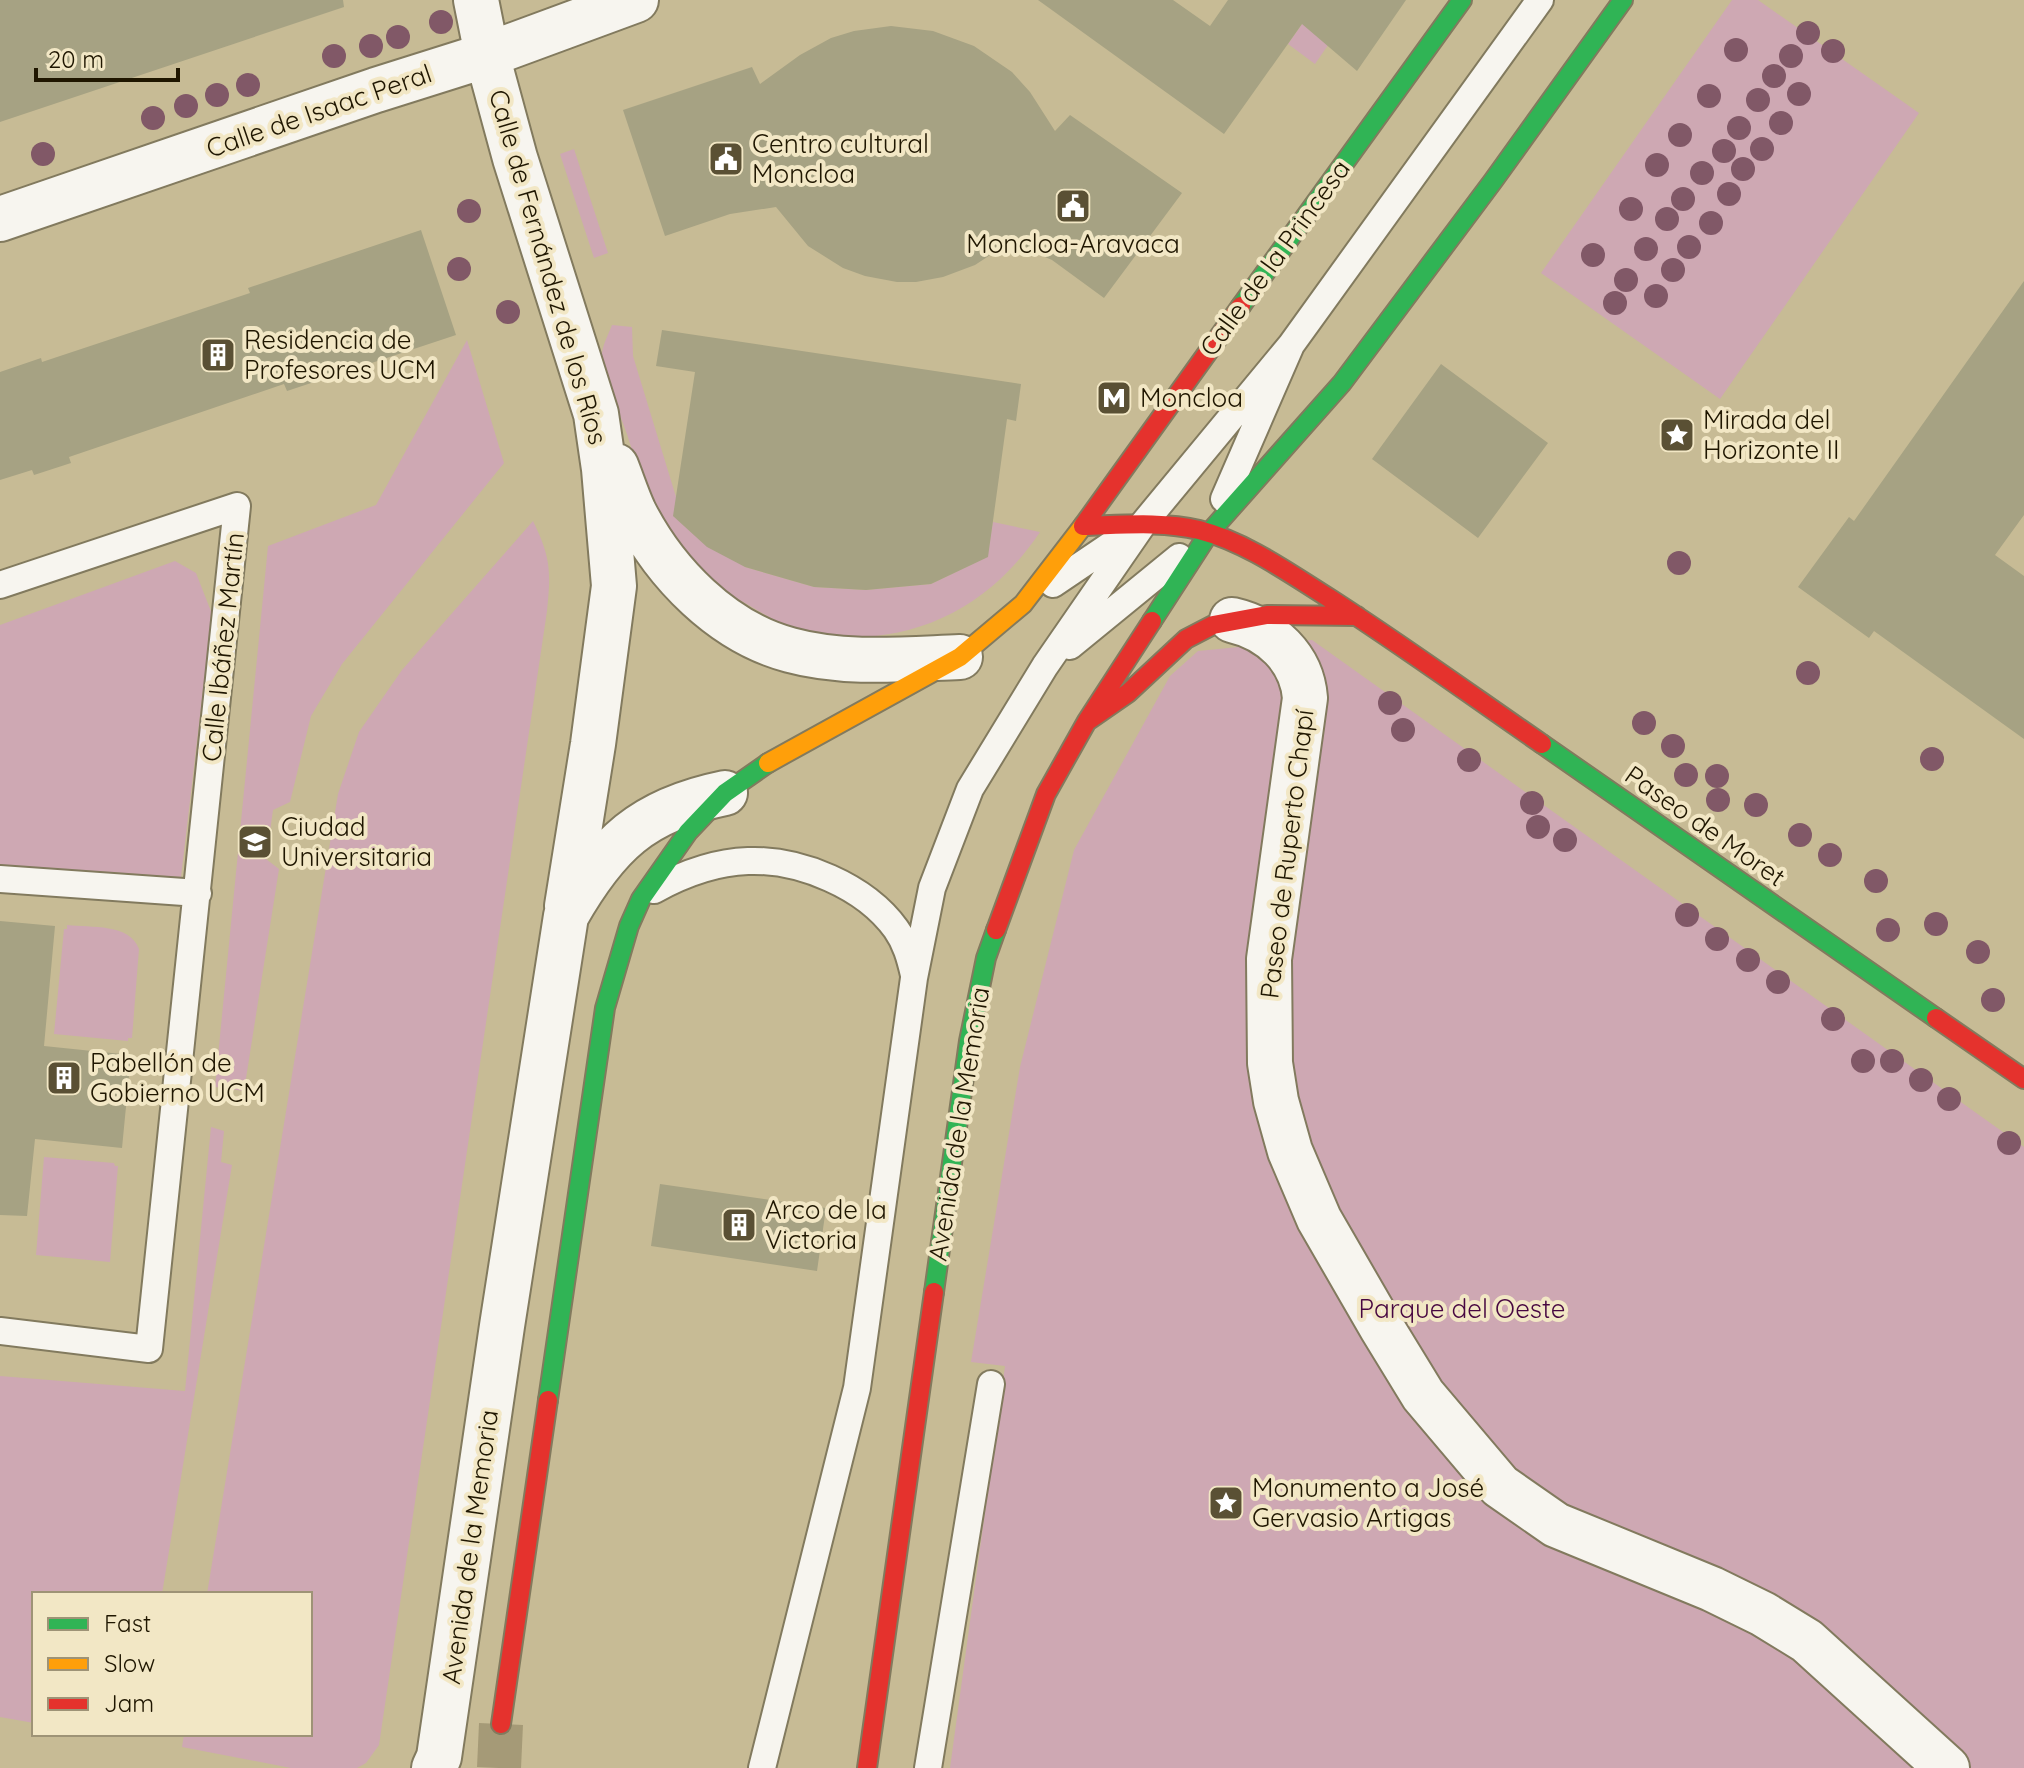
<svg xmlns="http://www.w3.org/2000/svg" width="2024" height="1768" viewBox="0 0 2024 1768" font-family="Quicksand,sans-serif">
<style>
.green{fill:#cea8b3}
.building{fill:#a6a283}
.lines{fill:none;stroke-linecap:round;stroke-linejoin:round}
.highway-tunnel{stroke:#a59a77;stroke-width:44;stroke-dasharray:44 22;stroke-linecap:butt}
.lane-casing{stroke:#827a5e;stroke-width:30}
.street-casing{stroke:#827a5e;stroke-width:48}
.fast-casing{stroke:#827a5e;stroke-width:22}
.slow-casing{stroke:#827a5e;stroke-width:22}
.jam-casing{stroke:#827a5e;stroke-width:22}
.lane{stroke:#f7f5ef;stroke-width:26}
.street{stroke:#f7f5ef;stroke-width:44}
.fast{stroke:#30b455;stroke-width:18}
.slow{stroke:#ff9f0a;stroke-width:18}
.jam{stroke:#e5322d;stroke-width:18}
.tree{fill:#815867}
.labels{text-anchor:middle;stroke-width:8;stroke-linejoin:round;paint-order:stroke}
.street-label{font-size:26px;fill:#1f1600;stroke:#f2e7c5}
.poi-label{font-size:26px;fill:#1f1600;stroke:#f2e7c5;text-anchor:start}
.park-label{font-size:26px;fill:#470741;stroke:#f2e7c5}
</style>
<rect width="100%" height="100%" fill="#c7bb95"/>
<path class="green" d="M1319 0 1337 32 1315 64 1288 44Z
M1732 0H1758L1919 113 1720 399 1541 273Z
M574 149 608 253 594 258 560 154Z
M612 325 632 327 633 356 676 497 745 567 814 587 866 590 931 584 987 557 993 522 1040 532C989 608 914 645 823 636 795 633 768 617 745 603 710 583 680 554 659 519 644 494 636 462 627 434 622 420 601 365 602 353 603 344 609 333 612 325Z
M467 340 504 463 342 664 311 716 290 802 273 810 266 859 279 869 244 1091 215 1087 268 546 376 505Z
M533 521C551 558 551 571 547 611L379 1745 366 1763 357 1768H291L182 1747 184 1734H310V1594H207L338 794 359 732 402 670Z
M175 561 196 573 212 614 181 877 0 865V625Z
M1312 640 2024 1147V1768H950L1005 1366 971 1362 1020 1067 1074 850 1170 676 1198 651Z
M67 925C91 928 130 923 139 949L132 1038H128V1041L54 1034 64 929H67Z
M211 1127 224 1131 221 1162 232 1165 162 1594H34V1723L0 1717V1376L185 1391Z
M44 1157 114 1163 115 1166H118L110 1262 36 1255Z"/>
<path class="building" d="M0 0H343L344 7 0 122Z
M1038 0H1173L1210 26 1228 0H1406L1357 71 1302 24 1224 134Z
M891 26 933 31 974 46 1012 72 1030 92 1055 131 1070 115 1182 193 1104 298 1052 260 1010 242 975 265 943 277 916 282H897L865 276 843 268 808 246 776 207 730 214 665 236 623 110 752 67 760 84 800 55 831 38 854 31Z
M421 230 456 335 287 391 284 384 69 457 71 463 34 475 32 470 0 480V372L41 358 42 362 250 293 248 288Z
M2024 281V515L1995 555 2024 576V739L1874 631 1869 638 1798 587 1849 517 1854 521Z
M662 330 1021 384 1016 421 1007 419 988 557 931 584 866 590 814 587 745 567 707 547 673 516 695 372 656 366Z
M1441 364 1548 443 1478 538 1372 459Z
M0 921 55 926 44 1046 131 1055 122 1148 35 1139 27 1216 0 1215Z
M660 1184 826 1208 817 1271 651 1246Z"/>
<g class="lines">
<path class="highway-tunnel" d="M499 1768 501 1724"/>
<defs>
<path id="lane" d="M1224 499 1291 345 1540 0
M1053 584 1130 532
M0 585 237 506 149 1349 0 1331
M1070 646 1179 557
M0 879 198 893
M654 890C683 874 715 862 748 861 800 859 865 886 896 929 906 943 910 958 914 975
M762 1768 857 1388 914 978 932 888 970 789 1045 666 1143 524 1291 345
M928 1768 991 1384"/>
<path id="street" d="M476 0 487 55 515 158 596 414 604 469 614 586 593 744 567 906
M0 219 376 90 487 55 636 0
M616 466C622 481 627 497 634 512 665 573 722 632 790 650 844 665 905 659 960 657
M1232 620C1271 629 1302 658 1305 698L1269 959 1270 1063 1276 1101 1290 1151 1319 1219 1382 1328 1423 1395 1500 1486 1556 1525 1712 1589 1763 1614 1807 1641 1947 1768
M434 1768 439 1757 502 1326 566 916C607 844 642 810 725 793"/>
<path id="fast" d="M1241 306 1462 0
M1209 533 1342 383 1493 181 1623 0
M1152 621 1209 533
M1542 744 1936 1018
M934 1292 969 1041 986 958 996 930
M548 1400 605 1008 629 926 641 899 688 832 725 793 768 763"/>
<path id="slow" d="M768 763 960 657 1023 604 1083 526"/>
<path id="jam" d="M1083 526C1121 525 1162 521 1199 530 1246 542 1289 573 1329 598 1402 645 1471 695 1542 744
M1083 526 1241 306
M1089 720 1128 693 1186 639 1213 625 1267 615 1357 616
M996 930 1046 794 1087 721 1152 621
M1936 1018 2024 1079
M501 1724 548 1400
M867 1768 934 1292"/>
</defs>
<use href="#lane" class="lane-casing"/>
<use href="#street" class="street-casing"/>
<use href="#fast" class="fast-casing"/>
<use href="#slow" class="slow-casing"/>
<use href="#jam" class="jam-casing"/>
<use href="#lane" class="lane"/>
<use href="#street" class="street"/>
<use href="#fast" class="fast"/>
<use href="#slow" class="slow"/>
<use href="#jam" class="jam"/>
</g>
<g class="tree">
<circle cx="441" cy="22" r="12"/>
<circle cx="1808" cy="33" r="12"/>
<circle cx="398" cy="37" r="12"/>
<circle cx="371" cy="46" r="12"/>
<circle cx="1736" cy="50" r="12"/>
<circle cx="1833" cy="51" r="12"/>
<circle cx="334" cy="56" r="12"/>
<circle cx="1791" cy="56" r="12"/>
<circle cx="1774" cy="76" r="12"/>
<circle cx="248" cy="85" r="12"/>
<circle cx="1799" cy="94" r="12"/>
<circle cx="217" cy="95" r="12"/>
<circle cx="1709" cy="96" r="12"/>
<circle cx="1758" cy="100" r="12"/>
<circle cx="186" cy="106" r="12"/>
<circle cx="153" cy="118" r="12"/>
<circle cx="1781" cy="123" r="12"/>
<circle cx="1739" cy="128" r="12"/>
<circle cx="1680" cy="135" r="12"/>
<circle cx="1762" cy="149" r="12"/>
<circle cx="1724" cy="151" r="12"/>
<circle cx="43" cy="154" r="12"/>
<circle cx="1657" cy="165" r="12"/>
<circle cx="1743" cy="169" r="12"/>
<circle cx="1702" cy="173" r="12"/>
<circle cx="1729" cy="194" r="12"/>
<circle cx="1683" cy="199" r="12"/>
<circle cx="1631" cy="209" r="12"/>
<circle cx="469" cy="211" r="12"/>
<circle cx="1667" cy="219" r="12"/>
<circle cx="1711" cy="223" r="12"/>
<circle cx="1689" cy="247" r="12"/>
<circle cx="1646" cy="249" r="12"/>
<circle cx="1593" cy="255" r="12"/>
<circle cx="459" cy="269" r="12"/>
<circle cx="1673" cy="270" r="12"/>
<circle cx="1626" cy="280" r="12"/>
<circle cx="1656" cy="296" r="12"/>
<circle cx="1615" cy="303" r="12"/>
<circle cx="508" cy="312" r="12"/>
<circle cx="1679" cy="563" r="12"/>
<circle cx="1808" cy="673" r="12"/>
<circle cx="1390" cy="703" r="12"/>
<circle cx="1644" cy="723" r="12"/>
<circle cx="1403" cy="730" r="12"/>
<circle cx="1673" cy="746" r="12"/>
<circle cx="1932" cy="759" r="12"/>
<circle cx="1469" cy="760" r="12"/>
<circle cx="1686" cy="775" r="12"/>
<circle cx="1717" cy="776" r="12"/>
<circle cx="1718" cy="800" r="12"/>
<circle cx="1532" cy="803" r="12"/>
<circle cx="1756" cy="805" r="12"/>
<circle cx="1538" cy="827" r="12"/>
<circle cx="1800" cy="835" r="12"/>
<circle cx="1565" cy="840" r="12"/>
<circle cx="1830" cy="855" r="12"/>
<circle cx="1876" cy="881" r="12"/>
<circle cx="1687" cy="915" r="12"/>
<circle cx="1936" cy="924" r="12"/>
<circle cx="1888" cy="930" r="12"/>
<circle cx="1717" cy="939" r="12"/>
<circle cx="1978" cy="952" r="12"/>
<circle cx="1748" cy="960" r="12"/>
<circle cx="1778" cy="982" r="12"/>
<circle cx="1993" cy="1000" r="12"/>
<circle cx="1833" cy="1019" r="12"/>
<circle cx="1863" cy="1061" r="12"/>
<circle cx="1892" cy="1061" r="12"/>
<circle cx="1921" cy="1080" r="12"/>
<circle cx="1949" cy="1099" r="12"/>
<circle cx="2009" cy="1143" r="12"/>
</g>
<defs>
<symbol id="civic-square" viewBox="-11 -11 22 22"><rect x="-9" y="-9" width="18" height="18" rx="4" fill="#5a5034" stroke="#f2e7c5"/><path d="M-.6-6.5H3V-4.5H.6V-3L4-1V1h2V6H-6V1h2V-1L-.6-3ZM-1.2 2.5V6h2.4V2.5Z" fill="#fff"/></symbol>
<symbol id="building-square" viewBox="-11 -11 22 22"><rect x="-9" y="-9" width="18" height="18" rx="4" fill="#5a5034" stroke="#f2e7c5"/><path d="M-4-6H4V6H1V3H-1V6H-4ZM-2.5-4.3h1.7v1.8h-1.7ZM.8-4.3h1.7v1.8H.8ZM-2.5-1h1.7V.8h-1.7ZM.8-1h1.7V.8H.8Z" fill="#fff"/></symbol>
<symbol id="metro-square" viewBox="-11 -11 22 22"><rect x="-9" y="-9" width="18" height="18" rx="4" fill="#5a5034" stroke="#f2e7c5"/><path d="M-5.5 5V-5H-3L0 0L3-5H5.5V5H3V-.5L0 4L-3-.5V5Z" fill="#fff"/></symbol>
<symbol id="sight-square" viewBox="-11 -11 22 22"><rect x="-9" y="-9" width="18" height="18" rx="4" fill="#5a5034" stroke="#f2e7c5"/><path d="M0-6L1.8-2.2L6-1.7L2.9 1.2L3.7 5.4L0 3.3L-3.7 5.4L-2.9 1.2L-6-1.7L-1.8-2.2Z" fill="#fff"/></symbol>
<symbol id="university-square" viewBox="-11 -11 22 22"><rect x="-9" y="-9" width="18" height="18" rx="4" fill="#5a5034" stroke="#f2e7c5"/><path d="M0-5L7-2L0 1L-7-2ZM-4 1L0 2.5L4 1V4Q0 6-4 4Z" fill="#fff"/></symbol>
</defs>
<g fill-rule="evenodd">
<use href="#civic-square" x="706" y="139" width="40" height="40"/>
<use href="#civic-square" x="1053" y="186" width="40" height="40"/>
<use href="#building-square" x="198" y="335" width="40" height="40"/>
<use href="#metro-square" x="1094" y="378" width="40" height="40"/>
<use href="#sight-square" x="1657" y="415" width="40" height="40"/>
<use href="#university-square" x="235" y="822" width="40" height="40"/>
<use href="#building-square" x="44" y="1058" width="40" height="40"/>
<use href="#building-square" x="719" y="1205" width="40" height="40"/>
<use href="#sight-square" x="1206" y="1483" width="40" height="40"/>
</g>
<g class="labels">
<g class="street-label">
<text transform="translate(319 111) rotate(-19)" y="9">Calle de Isaac Peral</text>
<text transform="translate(1275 258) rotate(-54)" y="9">Calle de la Princesa</text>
<text transform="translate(548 267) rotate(74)" y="9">Calle de Fernández de los Ríos</text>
<text transform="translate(223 647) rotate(-84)" y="9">Calle Ibáñez Martín</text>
<text transform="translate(1705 826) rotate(35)" y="9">Paseo de Moret</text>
<text transform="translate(1287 854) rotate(-83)" y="9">Paseo de Ruperto Chapí</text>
<text transform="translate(959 1124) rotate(-81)" y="9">Avenida de la Memoria</text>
<text transform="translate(470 1547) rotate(-82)" y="9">Avenida de la Memoria</text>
</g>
<g class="poi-label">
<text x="752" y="153">Centro cultural<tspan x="752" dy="30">Moncloa</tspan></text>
<text x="1073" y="253" text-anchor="middle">Moncloa-Aravaca</text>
<text x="244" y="349">Residencia de<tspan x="244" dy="30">Profesores UCM</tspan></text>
<text x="1140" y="407">Moncloa</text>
<text x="1703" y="429">Mirada del<tspan x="1703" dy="30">Horizonte II</tspan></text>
<text x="281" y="836">Ciudad<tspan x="281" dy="30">Universitaria</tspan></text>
<text x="90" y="1072">Pabellón de<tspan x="90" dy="30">Gobierno UCM</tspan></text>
<text x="765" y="1219">Arco de la<tspan x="765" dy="30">Victoria</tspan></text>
<text x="1252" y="1497">Monumento a José<tspan x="1252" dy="30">Gervasio Artigas</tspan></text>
</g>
<g class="park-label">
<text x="1462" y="1318">Parque del Oeste</text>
</g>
</g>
<rect x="32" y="1592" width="280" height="144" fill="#f2e7c5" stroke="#9e9376" stroke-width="2"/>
<rect x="48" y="1618" width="40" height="12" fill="#30b455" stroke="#9e9376" stroke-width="2"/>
<text x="104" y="1632" font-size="24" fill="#1f1600">Fast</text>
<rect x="48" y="1658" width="40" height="12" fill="#ff9f0a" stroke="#9e9376" stroke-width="2"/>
<text x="104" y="1672" font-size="24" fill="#1f1600">Slow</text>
<rect x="48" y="1698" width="40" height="12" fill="#e5322d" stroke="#9e9376" stroke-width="2"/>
<text x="104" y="1712" font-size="24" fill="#1f1600">Jam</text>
<path d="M36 68v12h142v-12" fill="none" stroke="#1f1600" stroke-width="4"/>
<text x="48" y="68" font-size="24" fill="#1f1600" stroke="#f2e7c5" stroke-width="6" paint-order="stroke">20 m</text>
</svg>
